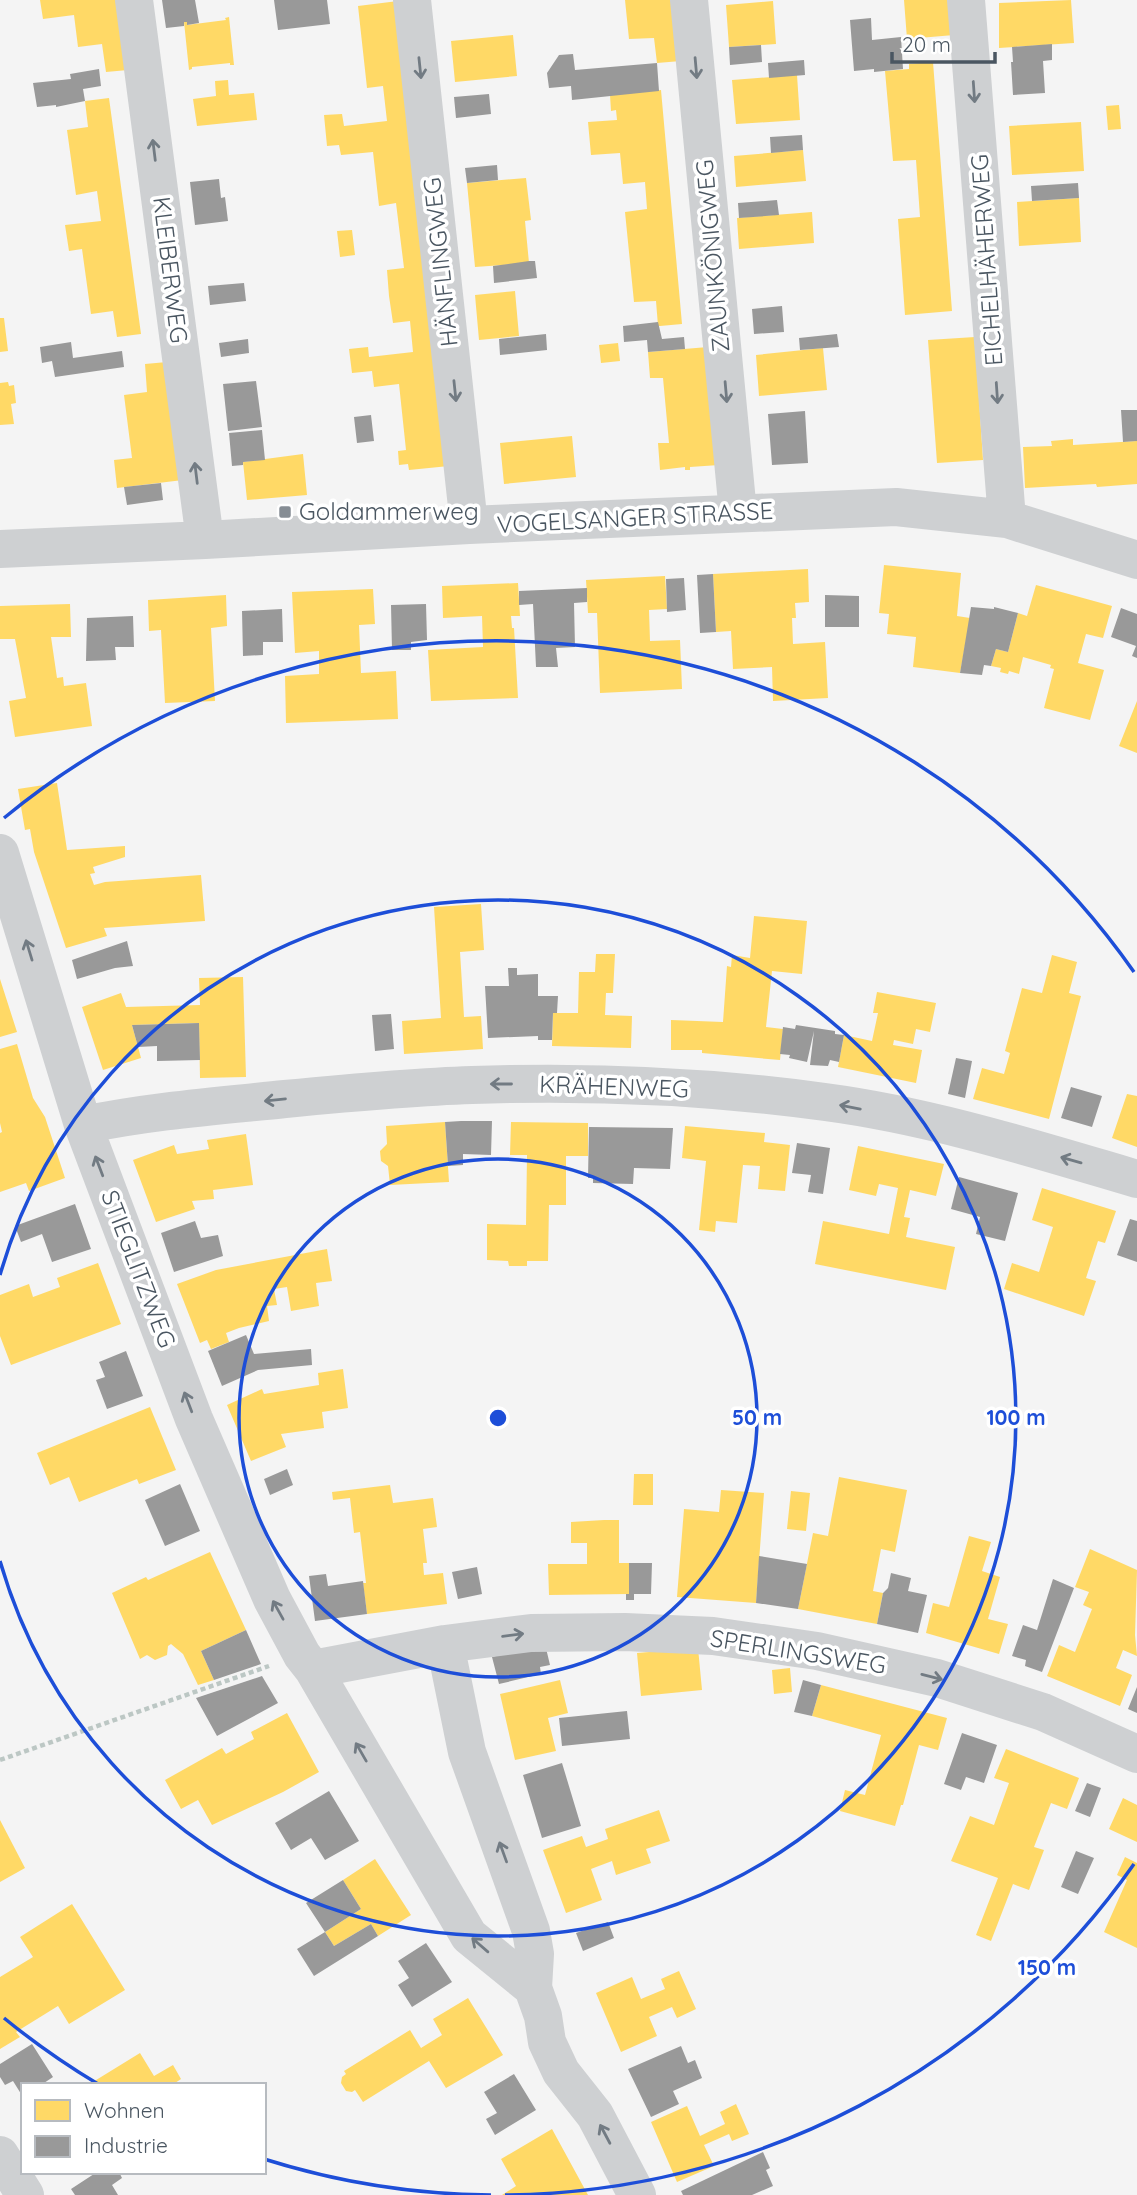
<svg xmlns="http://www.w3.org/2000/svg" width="1137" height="2195" viewBox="0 0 1137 2195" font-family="Quicksand,sans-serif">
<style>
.homes{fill:#ffd966}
.industry{fill:#999}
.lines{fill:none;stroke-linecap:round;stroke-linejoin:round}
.path{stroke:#bcc7c4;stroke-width:4.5;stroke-dasharray:5 3.5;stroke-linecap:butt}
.minor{stroke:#ced0d2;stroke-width:38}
.oneway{stroke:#727b83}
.ring{fill:none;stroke:#1d4ed8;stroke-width:3.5}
.poi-dot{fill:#868d94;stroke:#fff;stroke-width:2.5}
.labels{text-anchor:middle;stroke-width:7;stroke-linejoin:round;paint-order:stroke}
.street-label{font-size:24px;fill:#4a5661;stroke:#fff}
.poi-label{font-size:24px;fill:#4a5661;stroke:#fff;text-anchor:start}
.centre{fill:#1d4ed8;stroke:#fff;stroke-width:3.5}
.ring-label{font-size:21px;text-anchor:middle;font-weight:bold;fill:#1d4ed8;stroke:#fff;stroke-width:7;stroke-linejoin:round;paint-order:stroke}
</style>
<rect width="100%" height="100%" fill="#f4f4f4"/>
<path class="homes" d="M40 0H119L128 70 106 72 102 44 78 47 74 15 43 19Z
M625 0H675L681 61 657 63 654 38 629 39Z
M904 0H951L954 35 907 39Z
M1071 0 1074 43 999 48V3Z
M398 1 449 466 409 470 408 464 399 465 398 451 406 450 399 384 374 387 372 371 352 373 349 349 368 347 369 357 413 352 410 321 393 323 389 296 387 270 404 268 396 203 379 206 373 152 341 155 339 145 327 146 324 115 342 114 344 126 387 121 383 86 367 88 358 6Z
M773 1 776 44 729 47 726 5Z
M229 17 234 65H230V63L192 67V69L189 70 184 22H187V25L226 20 225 18Z
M513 35 517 76 455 82 451 41Z
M933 62 952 311 905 315 898 219 920 217 916 160 893 161 885 71 909 69V64Z
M797 75 800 120 736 124 732 80Z
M228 80 229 95 254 93 257 120 197 126 193 99 216 96 215 81Z
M661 90 682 324 660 326H658L656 301 634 302 625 212 647 209 645 182 623 184 620 153 591 155 588 122 617 120 616 110 611 111 610 95Z
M109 98 141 334 117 337 113 311 91 314 82 249 69 251 65 225 101 221 97 191 76 195 67 130 88 127 85 101Z
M1119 105 1121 129 1108 130 1106 106Z
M1081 122 1084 171 1012 175 1009 126Z
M803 150 806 181 736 187 734 156Z
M526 178 531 220 525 221 529 263 475 267 467 183Z
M1079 198 1081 242 1019 246 1017 202Z
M812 212 814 243 739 249 737 218Z
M352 230 355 255 340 257 337 231Z
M515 291 519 336 479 340 475 295Z
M0 318H4L8 351 0 352Z
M975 337 983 460 937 463 928 340Z
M618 343 620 361 601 363 599 345Z
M708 347 719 465 690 467V470H685V467L660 470 658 443H669L663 378H650L648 352Z
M823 348 827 390 759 396 756 355Z
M167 362 183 480 117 488 114 460 132 458 124 395 147 392 145 364Z
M8 382 9 386 14 385 16 403 11 404 14 424 0 425V383Z
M572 436 576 477 504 484 500 443Z
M1073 439V445L1137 441V484L1097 487 1096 484 1025 488 1023 447 1052 446 1051 441Z
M303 454 307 495 247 500 243 462Z
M884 565 961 573 957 616 970 618 960 673 913 667 916 637 887 634 889 614 879 613Z
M808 569 809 602 795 603 796 618H792L793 644 825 642 828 698 773 701 772 667 733 669 731 631 716 632 713 574Z
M665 576 667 609 649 610 650 641 680 640 682 689 600 693 597 613H588L586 580Z
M518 583 520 616H511L512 628H514L518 698 431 701 428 650 483 647 482 616 443 618 442 586Z
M1036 585 1112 606 1103 638 1086 634 1078 663 1104 670 1090 720 1044 708 1054 669 1050 668 1051 665 1023 657 1019 674 1009 671 1008 674 1000 672 1001 668 991 666 996 649 1008 652 1018 613 1027 616Z
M373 589 375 624 359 625 361 673 396 671 398 719 286 723 285 676 319 674V651L295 653 292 592Z
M226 595 227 626 211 628 215 701 165 703 161 630 149 631 148 600Z
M70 604 71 637H51L57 678 63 677 64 686 86 683 92 726 15 737 9 701 26 698 15 639H0V606Z
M1137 701V753L1119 746Z
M57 783 67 850 125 846V857L93 867 95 873 90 874 94 885 105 882 201 875 205 921 104 928 107 936 66 948 34 852 30 829 25 830 18 789Z
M481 904 484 950 460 952 464 1017 481 1016 483 1049 404 1054 402 1021 441 1018 434 907Z
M754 916 807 921 802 974 772 971 766 1027 783 1029 780 1060 702 1053V1050H671V1020L723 1022 727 966 731 967 732 955 750 958Z
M596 954H615L613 993H606L605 1015 632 1016 631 1048 552 1046 553 1013H578L579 972H595Z
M1052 955 1077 962 1069 993 1081 996 1049 1119 973 1099 982 1068 1004 1074 1010 1053 1005 1051 1022 988 1042 993Z
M243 977 246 1077 200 1078 199 1023 132 1025 141 1058 103 1070 82 1007 121 993 126 1007 200 1005 199 978Z
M0 979 17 1032 0 1037Z
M877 992 936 1003 930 1032 916 1029 913 1044 894 1040 893 1045 922 1050 916 1083 838 1067 844 1035 872 1041 878 1013H873Z
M17 1044 33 1098 45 1117 65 1178 29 1191 26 1183 0 1192V1133L2 1132 0 1123V1049Z
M1127 1094 1137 1096V1147L1112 1138Z
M445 1122 449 1182 390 1185 388 1166 381 1161 380 1151 387 1144 386 1126Z
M511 1122 588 1123V1156H566V1205H549L548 1261H527V1266H509L508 1261 487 1260V1224L526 1225 527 1155H510Z
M685 1126 765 1133 764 1142 790 1145 785 1191 758 1189 760 1166 743 1165 737 1223 716 1221 715 1232 699 1230 706 1161 682 1158Z
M246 1134 253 1185 213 1190 214 1199 192 1201 195 1209 156 1222 133 1160 174 1145 177 1154 209 1149 207 1140Z
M858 1146 944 1164 936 1196 910 1190 904 1217 910 1218 906 1237 955 1247 946 1290 815 1264 823 1221 889 1234 898 1188 879 1184 876 1196 849 1190Z
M1042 1188 1116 1211 1105 1243 1098 1241 1086 1278 1096 1281 1084 1316 1004 1289 1012 1263 1039 1272 1053 1227 1032 1220Z
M327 1249 332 1281 316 1283 319 1306 291 1311 287 1287 274 1289 277 1305 267 1306 269 1321 239 1328 226 1333 229 1342 211 1349 207 1340 200 1343 177 1284 216 1270Z
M98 1263 121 1324 11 1365 0 1336V1295L29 1284 33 1297 60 1287 57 1278Z
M343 1369 348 1408 322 1412 324 1428 281 1434 286 1447 251 1461 227 1405 262 1389 264 1394 319 1385 318 1373Z
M150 1407 176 1470 139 1484 137 1479 79 1502 69 1477 50 1485 37 1453Z
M634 1474H653V1505H633Z
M839 1477 907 1490 895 1552 881 1549 873 1591 883 1593 877 1624 798 1609 813 1533 828 1536Z
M390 1485 393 1503 433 1498 437 1527 423 1529 427 1563H423L424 1575 443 1573 447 1604 367 1614 363 1583H366L360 1532 354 1533 350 1498 333 1500 332 1492Z
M721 1490 764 1493 756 1603 677 1597 684 1509 719 1512Z
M791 1491 810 1493 806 1531 787 1529Z
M604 1520H619V1563H629V1594L549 1595 548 1564H587V1543H571V1522Z
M969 1536 991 1542 982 1571 1000 1577 988 1619 1008 1624 999 1654 926 1633 933 1603 949 1607Z
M1090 1549 1137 1570 1135 1635 1137 1656 1123 1650 1116 1668 1132 1675 1120 1706 1047 1676 1059 1645 1075 1652 1092 1609 1083 1605 1089 1592 1075 1587Z
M210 1552 246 1630 201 1651 214 1680 198 1685 183 1654 171 1644 168 1646 167 1655 155 1660 147 1655 140 1659 112 1593 146 1577 148 1580Z
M698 1648 702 1690 641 1696 637 1653Z
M790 1668 792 1692 774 1694 772 1670Z
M560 1680 568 1713 548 1718 556 1751 515 1760 500 1694Z
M821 1685 947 1718 938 1750 919 1745 903 1805H901L895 1826 840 1811 845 1790 865 1795 881 1735 812 1716Z
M287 1713 319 1772 283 1792 212 1825 198 1800 181 1809 165 1780 222 1748 226 1754 254 1739 251 1732Z
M1006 1749 1079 1778 1067 1809 1051 1803 1034 1847 1044 1850 1029 1890 1013 1884 991 1941 976 1935 998 1878 951 1861 970 1816 994 1825 1009 1783 994 1778Z
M1123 1798 1137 1805V1842L1109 1829Z
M659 1810 670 1841 646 1849 651 1863 616 1875 612 1861 591 1869 602 1900 566 1913 543 1850 582 1836 586 1847 608 1839 605 1829Z
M0 1820 25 1868 0 1882Z
M1125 1857 1137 1863V1948L1104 1932 1127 1880 1117 1875Z
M375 1859 411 1915 378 1936 371 1924 334 1946 325 1932 361 1909 343 1880Z
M72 1904 125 1990 69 2024 58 2006 16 2032 20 2037 0 2049V1977L33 1957 20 1937Z
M679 1971 696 2009 677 2018 672 2007 649 2017 657 2036 621 2052 596 1993 632 1977 641 1999 665 1989 661 1979Z
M468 1998 503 2055 446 2088 429 2061 363 2102 355 2090 352 2092 346 2091 341 2083 342 2077 346 2074 344 2071 410 2030 421 2048 442 2035 433 2019Z
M140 2053 154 2076 173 2065 181 2079 172 2085H88Z
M736 2104 749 2134 732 2141 729 2134 704 2145 714 2166 677 2182 651 2122 687 2106 700 2136 725 2124 720 2112Z
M552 2129 588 2195H502L516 2186 501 2159Z"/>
<path class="industry" d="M162 0H195L199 23 187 25V22H184V26L166 28Z
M274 0H327L330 24 278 30Z
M871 18 872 40 901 37 903 69 874 72V69L854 71 850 20Z
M1052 44V60L1043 61 1045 93 1013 95 1011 62H1013L1012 47Z
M761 45 762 62 730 65 729 47Z
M573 54 575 70 657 63 659 91 572 100 571 86 549 88 547 73 559 55Z
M804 60 805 75 769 78 768 63Z
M99 69 101 86 83 89 85 101 56 107V105L37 107 33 83 71 79 70 74Z
M489 94 491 114 456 118 454 97Z
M802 135 803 150 771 153 770 137Z
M497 165 498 180 467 183 465 168Z
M219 179 221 198 225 197 228 221 195 225 190 182Z
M1078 183 1079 198 1032 201 1031 186Z
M777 200 779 215 739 218 738 203Z
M529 261H535L537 278 494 283 493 266Z
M244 283 246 301 210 305 208 286Z
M782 306 784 332 754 334 752 309Z
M658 322 662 339 684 337 685 349 648 352 647 340 624 342 623 326Z
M546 334 547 350 500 355 499 339Z
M837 334 839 347 800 350 799 338Z
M248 339 249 353 221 357 219 343Z
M71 342 73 358 122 351 124 367 55 377 52 361 42 363 40 347Z
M256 381 262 427 228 431 223 384Z
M1121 410H1137V441L1123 442Z
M805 411 808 463 772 465 768 414Z
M371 415 374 441 357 443 354 417Z
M262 430 265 460 243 462V465L232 466 229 433Z
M161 483 163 500 127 505 124 487Z
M713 574 716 632 700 633 697 575Z
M684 578 686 610 667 612 666 579Z
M587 588V602L574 603 575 647 556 648 558 667H536L533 604 519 605V591Z
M825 595 859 596V627H825Z
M426 604 427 640 411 642V650H392L391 605Z
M971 607 994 609V607L1018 613 1008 652 996 649 991 666 984 665 982 675 960 673Z
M1121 608 1137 614V658L1132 656 1136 646 1111 637Z
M282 609 283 642H263V655L243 656 242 611Z
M133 616 134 647H115L116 660 86 661 87 618Z
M127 941 133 966 115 968 77 979 72 960Z
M508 968H517V975L538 974V996H558L557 1013H553L552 1040H538V1036L488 1038 485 986H509Z
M391 1014 394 1049 375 1051 372 1015Z
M199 1023 200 1060 157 1061V1046L138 1047 132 1025Z
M796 1025 835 1031V1034L844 1035 839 1062 830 1060 828 1066 810 1065 814 1031 807 1062 789 1058 790 1055 780 1054 783 1027 795 1029Z
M956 1058 972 1061 965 1098 948 1094Z
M1071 1087 1102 1096 1092 1127 1061 1118Z
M461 1121H492L491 1155 463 1154V1165L448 1166 445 1122Z
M589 1127 673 1128 670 1169 634 1168 633 1184 593 1183V1178H588Z
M797 1143 830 1148 823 1194 808 1192 811 1175 792 1173Z
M959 1177 1018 1193 1005 1241 976 1234 980 1217 951 1209Z
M75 1204 91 1249 52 1262 42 1234 21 1242 15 1226Z
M1130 1219 1137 1221V1262L1117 1255Z
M195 1221 201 1238 218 1235 223 1256 174 1272 161 1233Z
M246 1335 254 1354 311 1349 312 1365 258 1370 222 1386 208 1351Z
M126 1351 143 1396 107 1409 96 1380 105 1377 99 1362Z
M287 1469 293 1485 270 1495 264 1479Z
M180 1484 200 1531 165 1546 145 1500Z
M759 1556 807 1564 798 1609 756 1603Z
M629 1563H652L651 1594H634V1600H626V1594H629Z
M477 1567 482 1594 458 1599 452 1572Z
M891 1573 911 1578 908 1591 927 1595 918 1633 877 1624 883 1593 888 1588Z
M326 1574 328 1586 363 1581 367 1614 315 1621 309 1576Z
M1053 1579 1074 1588 1042 1672 1025 1666 1026 1660 1012 1656 1023 1625 1037 1630Z
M246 1630 261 1664 214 1680 201 1651Z
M545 1644 550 1665 540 1667 541 1674 499 1684 492 1657Z
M262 1676 278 1703 217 1736 196 1698Z
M803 1680 821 1685 812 1716 794 1712Z
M1137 1687V1713L1128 1709Z
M627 1711 630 1739 562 1746 559 1718Z
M962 1733 997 1745 984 1783 966 1777 961 1790 944 1784Z
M562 1763 581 1826 542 1838 523 1775Z
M1087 1783 1101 1788 1090 1817 1075 1811Z
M329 1791 359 1841 325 1860 311 1838 291 1850 275 1823Z
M1076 1851 1094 1858 1078 1894 1061 1887Z
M343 1880 361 1909 325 1932 334 1946 371 1924 378 1936 314 1976 297 1949 325 1932 306 1903Z
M608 1922 614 1938 583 1951 576 1933Z
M426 1943 452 1982 412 2007 398 1985 409 1978 398 1961Z
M32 2044 53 2077 41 2085H23V2097L13 2081 5 2085 0 2077V2064Z
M681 2046 688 2063 695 2060 702 2078 673 2091 679 2104 651 2117 628 2069Z
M514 2074 536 2110 495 2135 486 2119 497 2113 484 2092Z
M763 2152 770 2168 766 2170 773 2186 752 2195H683L681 2191Z
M97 2172H119L122 2178 112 2185 118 2195H75L71 2189Z"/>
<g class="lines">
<path class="path" d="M0 1760 269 1666"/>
<path class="minor" d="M134 0 205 540
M412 0 469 525
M689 0 738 513
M966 0 1007 519
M0 549 205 540 469 525 896 507 1007 519 1137 560
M0 853 83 1125 194 1419 272 1599 302 1655 313 1669 469 1936 533 1988
M83 1125C150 1111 217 1106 285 1099 347 1093 410 1087 472 1085 589 1081 709 1086 825 1102 931 1116 1035 1149 1137 1179
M445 1644 467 1752 531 1931 535 1954 533 1988 543 2016 547 2042 561 2072 595 2115 637 2195
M313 1669 445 1644 531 1633 625 1632 713 1636 817 1651 937 1678 1043 1712 1137 1754
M0 2155 25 2195"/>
</g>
<defs><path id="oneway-shaft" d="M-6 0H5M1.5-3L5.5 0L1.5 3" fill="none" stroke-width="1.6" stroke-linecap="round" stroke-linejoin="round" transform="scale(1.75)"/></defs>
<g class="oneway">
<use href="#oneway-shaft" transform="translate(420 68) rotate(84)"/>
<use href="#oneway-shaft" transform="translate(696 68) rotate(85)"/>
<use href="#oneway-shaft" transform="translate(974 92) rotate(86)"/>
<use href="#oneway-shaft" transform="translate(154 150) rotate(-97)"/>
<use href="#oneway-shaft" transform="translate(455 391) rotate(84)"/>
<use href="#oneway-shaft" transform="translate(726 392) rotate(85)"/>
<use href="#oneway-shaft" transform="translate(997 393) rotate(86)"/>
<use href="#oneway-shaft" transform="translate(196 473) rotate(-97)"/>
<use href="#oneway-shaft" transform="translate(29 950) rotate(-107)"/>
<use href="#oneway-shaft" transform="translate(501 1084) rotate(180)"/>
<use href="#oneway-shaft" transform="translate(275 1100) rotate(174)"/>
<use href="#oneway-shaft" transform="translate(850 1107) rotate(-169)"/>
<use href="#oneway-shaft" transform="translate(1071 1160) rotate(-164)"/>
<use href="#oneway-shaft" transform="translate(99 1166) rotate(-111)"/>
<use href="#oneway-shaft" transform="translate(188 1402) rotate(-111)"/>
<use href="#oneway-shaft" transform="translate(278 1610) rotate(-119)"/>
<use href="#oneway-shaft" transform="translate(513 1635) rotate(-7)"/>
<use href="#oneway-shaft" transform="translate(932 1677) rotate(14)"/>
<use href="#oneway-shaft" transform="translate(361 1752) rotate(-120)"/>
<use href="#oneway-shaft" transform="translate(503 1852) rotate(-110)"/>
<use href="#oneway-shaft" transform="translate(480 1945) rotate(-139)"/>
<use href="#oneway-shaft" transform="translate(605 2134) rotate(-118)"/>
</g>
<g class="ring">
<circle cx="498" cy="1418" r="259"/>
<path d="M0 1275A518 518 0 1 1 0 1561"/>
<path d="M1134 1864A777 777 0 0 1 505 2195M491 2195A777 777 0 0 1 264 2159M98 2084A777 777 0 0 1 4 2018M4 818A777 777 0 0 1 1134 972"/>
</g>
<rect class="poi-dot" x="278" y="505" width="14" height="14" rx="3.5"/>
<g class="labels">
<g class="street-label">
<text transform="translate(713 256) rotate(-95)" y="8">ZAUNKÖNIGWEG</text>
<text transform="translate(987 260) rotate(-94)" y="8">EICHELHÄHERWEG</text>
<text transform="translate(441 262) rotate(-96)" y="8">HÄNFLINGWEG</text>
<text transform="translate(170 270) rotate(83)" y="8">KLEIBERWEG</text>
<text transform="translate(635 518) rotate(-3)" y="8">VOGELSANGER STRASSE</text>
<text transform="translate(614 1087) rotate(2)" y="8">KRÄHENWEG</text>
<text transform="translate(138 1269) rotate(69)" y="8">STIEGLITZWEG</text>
<text transform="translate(798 1652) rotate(9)" y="8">SPERLINGSWEG</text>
</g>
<g class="poi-label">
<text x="299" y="520">Goldammerweg</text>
</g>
</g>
<circle cx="498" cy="1418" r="10" class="centre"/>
<g class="ring-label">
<text x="757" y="1425">50 m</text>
<text x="1016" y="1425">100 m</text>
<text x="1047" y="1975">150 m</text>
</g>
<rect x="21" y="2083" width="245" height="91" fill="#ffffff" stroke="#b7bbc0" stroke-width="2"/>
<rect x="35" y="2100" width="35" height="21" fill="#ffd966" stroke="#b7bbc0" stroke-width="2"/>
<text x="84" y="2118" font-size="21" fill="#4a5661">Wohnen</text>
<rect x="35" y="2136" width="35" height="21" fill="#999999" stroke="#b7bbc0" stroke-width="2"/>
<text x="84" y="2153" font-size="21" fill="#4a5661">Industrie</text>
<path d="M892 52v10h103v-10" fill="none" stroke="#4a5661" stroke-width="3.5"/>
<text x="902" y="52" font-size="21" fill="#4a5661" stroke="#ffffff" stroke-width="5" paint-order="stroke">20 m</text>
</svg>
